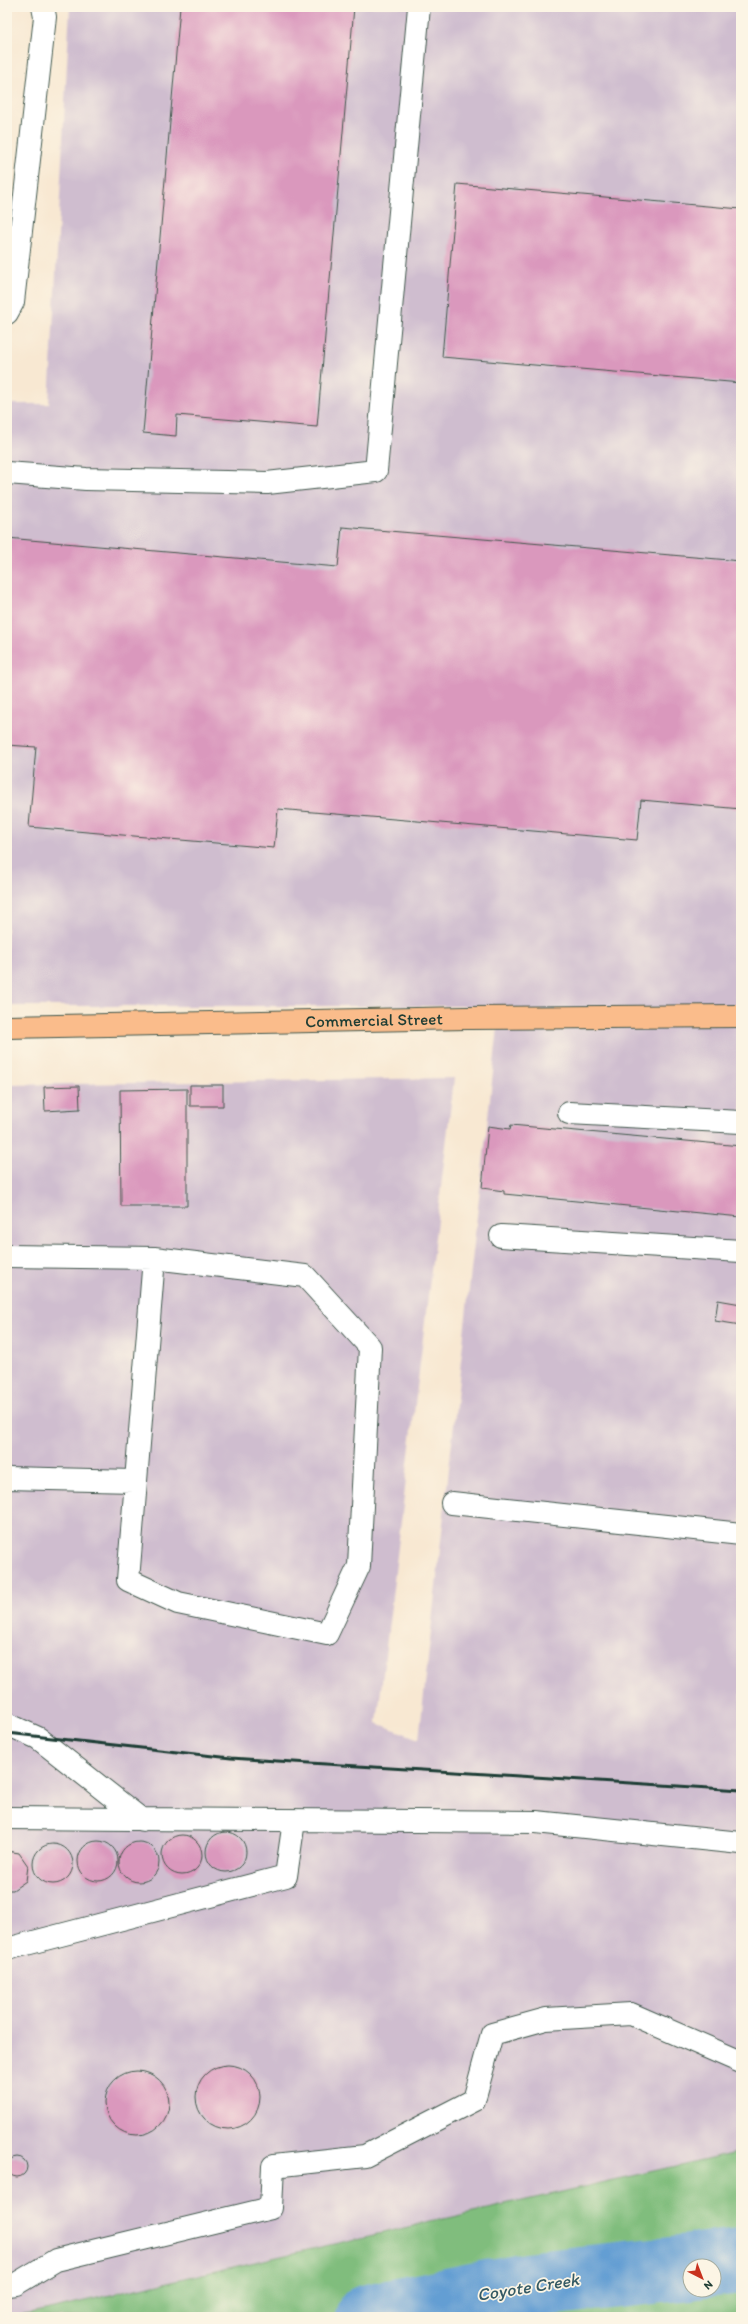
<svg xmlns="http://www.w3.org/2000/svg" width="748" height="2324" viewBox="0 0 748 2324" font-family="Itim,sans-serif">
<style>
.industrial{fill:#cfbdcf}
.forest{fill:#80bd7d;stroke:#507d58;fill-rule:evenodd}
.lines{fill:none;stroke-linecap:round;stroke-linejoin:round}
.river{stroke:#649ed3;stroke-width:66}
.building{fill:#da98bd}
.minor-casing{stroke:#40574c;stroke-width:24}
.major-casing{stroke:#40574c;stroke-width:24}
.minor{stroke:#fff;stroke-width:22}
.major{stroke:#fabc8b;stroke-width:22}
.rail{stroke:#1f3d34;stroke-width:3}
.labels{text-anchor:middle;stroke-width:3.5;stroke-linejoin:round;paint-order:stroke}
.street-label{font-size:17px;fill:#1f3d34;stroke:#fcf5e5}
.water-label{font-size:18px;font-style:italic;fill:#345a64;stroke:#fcf5e5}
</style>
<rect width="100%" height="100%" fill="#fcf5e5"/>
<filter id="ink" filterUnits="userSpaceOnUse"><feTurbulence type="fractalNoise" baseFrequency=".025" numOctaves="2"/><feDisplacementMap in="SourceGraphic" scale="8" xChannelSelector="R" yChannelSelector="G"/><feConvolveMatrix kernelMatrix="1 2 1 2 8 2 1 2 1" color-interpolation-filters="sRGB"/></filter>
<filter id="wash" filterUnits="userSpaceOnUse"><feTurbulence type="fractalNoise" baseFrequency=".012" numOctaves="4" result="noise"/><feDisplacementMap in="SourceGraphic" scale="16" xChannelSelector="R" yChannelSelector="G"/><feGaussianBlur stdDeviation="0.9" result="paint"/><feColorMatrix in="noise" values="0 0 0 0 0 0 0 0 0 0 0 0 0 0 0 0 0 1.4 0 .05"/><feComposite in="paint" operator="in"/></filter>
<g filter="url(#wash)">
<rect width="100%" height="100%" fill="#f8e8d2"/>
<path class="industrial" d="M70 7H741V2151L45 2310 7 2316V1085L454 1078 377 1723 419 1739 499 1018 467 1006H7V404H49Z"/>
<path class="forest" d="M741 2151V2317H7L45 2310ZM690 2266H714V2290H690Z"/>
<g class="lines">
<path class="river" d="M696 2266 741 2261
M368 2317 527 2285 690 2267"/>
</g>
<g id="blocks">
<path class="building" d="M180 7H354L317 427 177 415 176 436 143 433Z
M457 184 741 209V383L442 357Z
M342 527 741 561V809L641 800 637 840 278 809 274 848 29 827 36 747 7 745V538L338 567Z
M190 1085H223V1106H190Z
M79 1086 80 1109 45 1111 44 1087Z
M187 1089V1206H121L120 1090Z
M511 1125 741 1146V1217L504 1194V1191L482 1188 488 1126 510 1129Z
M718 1300 741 1304V1325L715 1321Z
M206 1852a20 20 0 1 1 40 0a20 20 0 1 1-40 0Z
M162 1855a20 20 0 1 1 40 0a20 20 0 1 1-40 0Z
M78 1861a20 20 0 1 1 40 0a20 20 0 1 1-40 0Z
M119 1862a20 20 0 1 1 40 0a20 20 0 1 1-40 0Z
M33 1864a20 20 0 1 1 40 0a20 20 0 1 1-40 0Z
M7 1851 19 1853 28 1866 26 1881 13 1890H7Z
M196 2097a32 32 0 1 1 64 0a32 32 0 1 1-64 0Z
M105 2103a32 32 0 1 1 64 0a32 32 0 1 1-64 0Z
M7 2167a10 10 0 1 1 20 0a10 10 0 1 1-20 0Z"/>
</g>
</g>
<g filter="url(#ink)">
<use href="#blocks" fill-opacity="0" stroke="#40574c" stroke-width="1"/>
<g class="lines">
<defs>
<path id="minor" d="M7 313 13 302 45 17 43 7
M7 473 86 479 267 483 376 471 419 7
M569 1113 741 1122
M501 1236 741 1251
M7 1256 154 1258 305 1276 370 1347 359 1566 327 1634 178 1603 128 1580 154 1258
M7 1478 134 1481
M452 1503 741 1534
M7 1724 38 1738 142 1820
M7 1818 536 1822 741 1843
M7 1949 286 1876 294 1821
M7 2285 16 2284 56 2260 271 2208 273 2166 365 2156 474 2100 492 2034 546 2019 631 2014 741 2062"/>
<g id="major">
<path id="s1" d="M7 1027 467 1018 741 1016"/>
</g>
</defs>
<use href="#minor" class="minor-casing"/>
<use href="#major" class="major-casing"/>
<use href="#minor" class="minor"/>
<use href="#major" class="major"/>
<path class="rail" d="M7 1733 231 1758 741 1790"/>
</g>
</g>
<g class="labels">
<g class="street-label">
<text dy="6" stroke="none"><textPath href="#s1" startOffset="367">Commercial Street</textPath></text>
</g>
<g class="water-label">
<text transform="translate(528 2287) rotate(-9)" y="6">Coyote Creek</text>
</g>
</g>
<rect width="748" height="2324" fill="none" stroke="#fcf5e5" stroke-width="24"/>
<g transform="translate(702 2278) rotate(138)"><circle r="19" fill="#fcf5e5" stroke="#a4ab9e"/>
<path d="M0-3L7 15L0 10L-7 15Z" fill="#c8321e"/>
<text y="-6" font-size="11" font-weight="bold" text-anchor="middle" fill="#1f3d34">N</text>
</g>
</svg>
